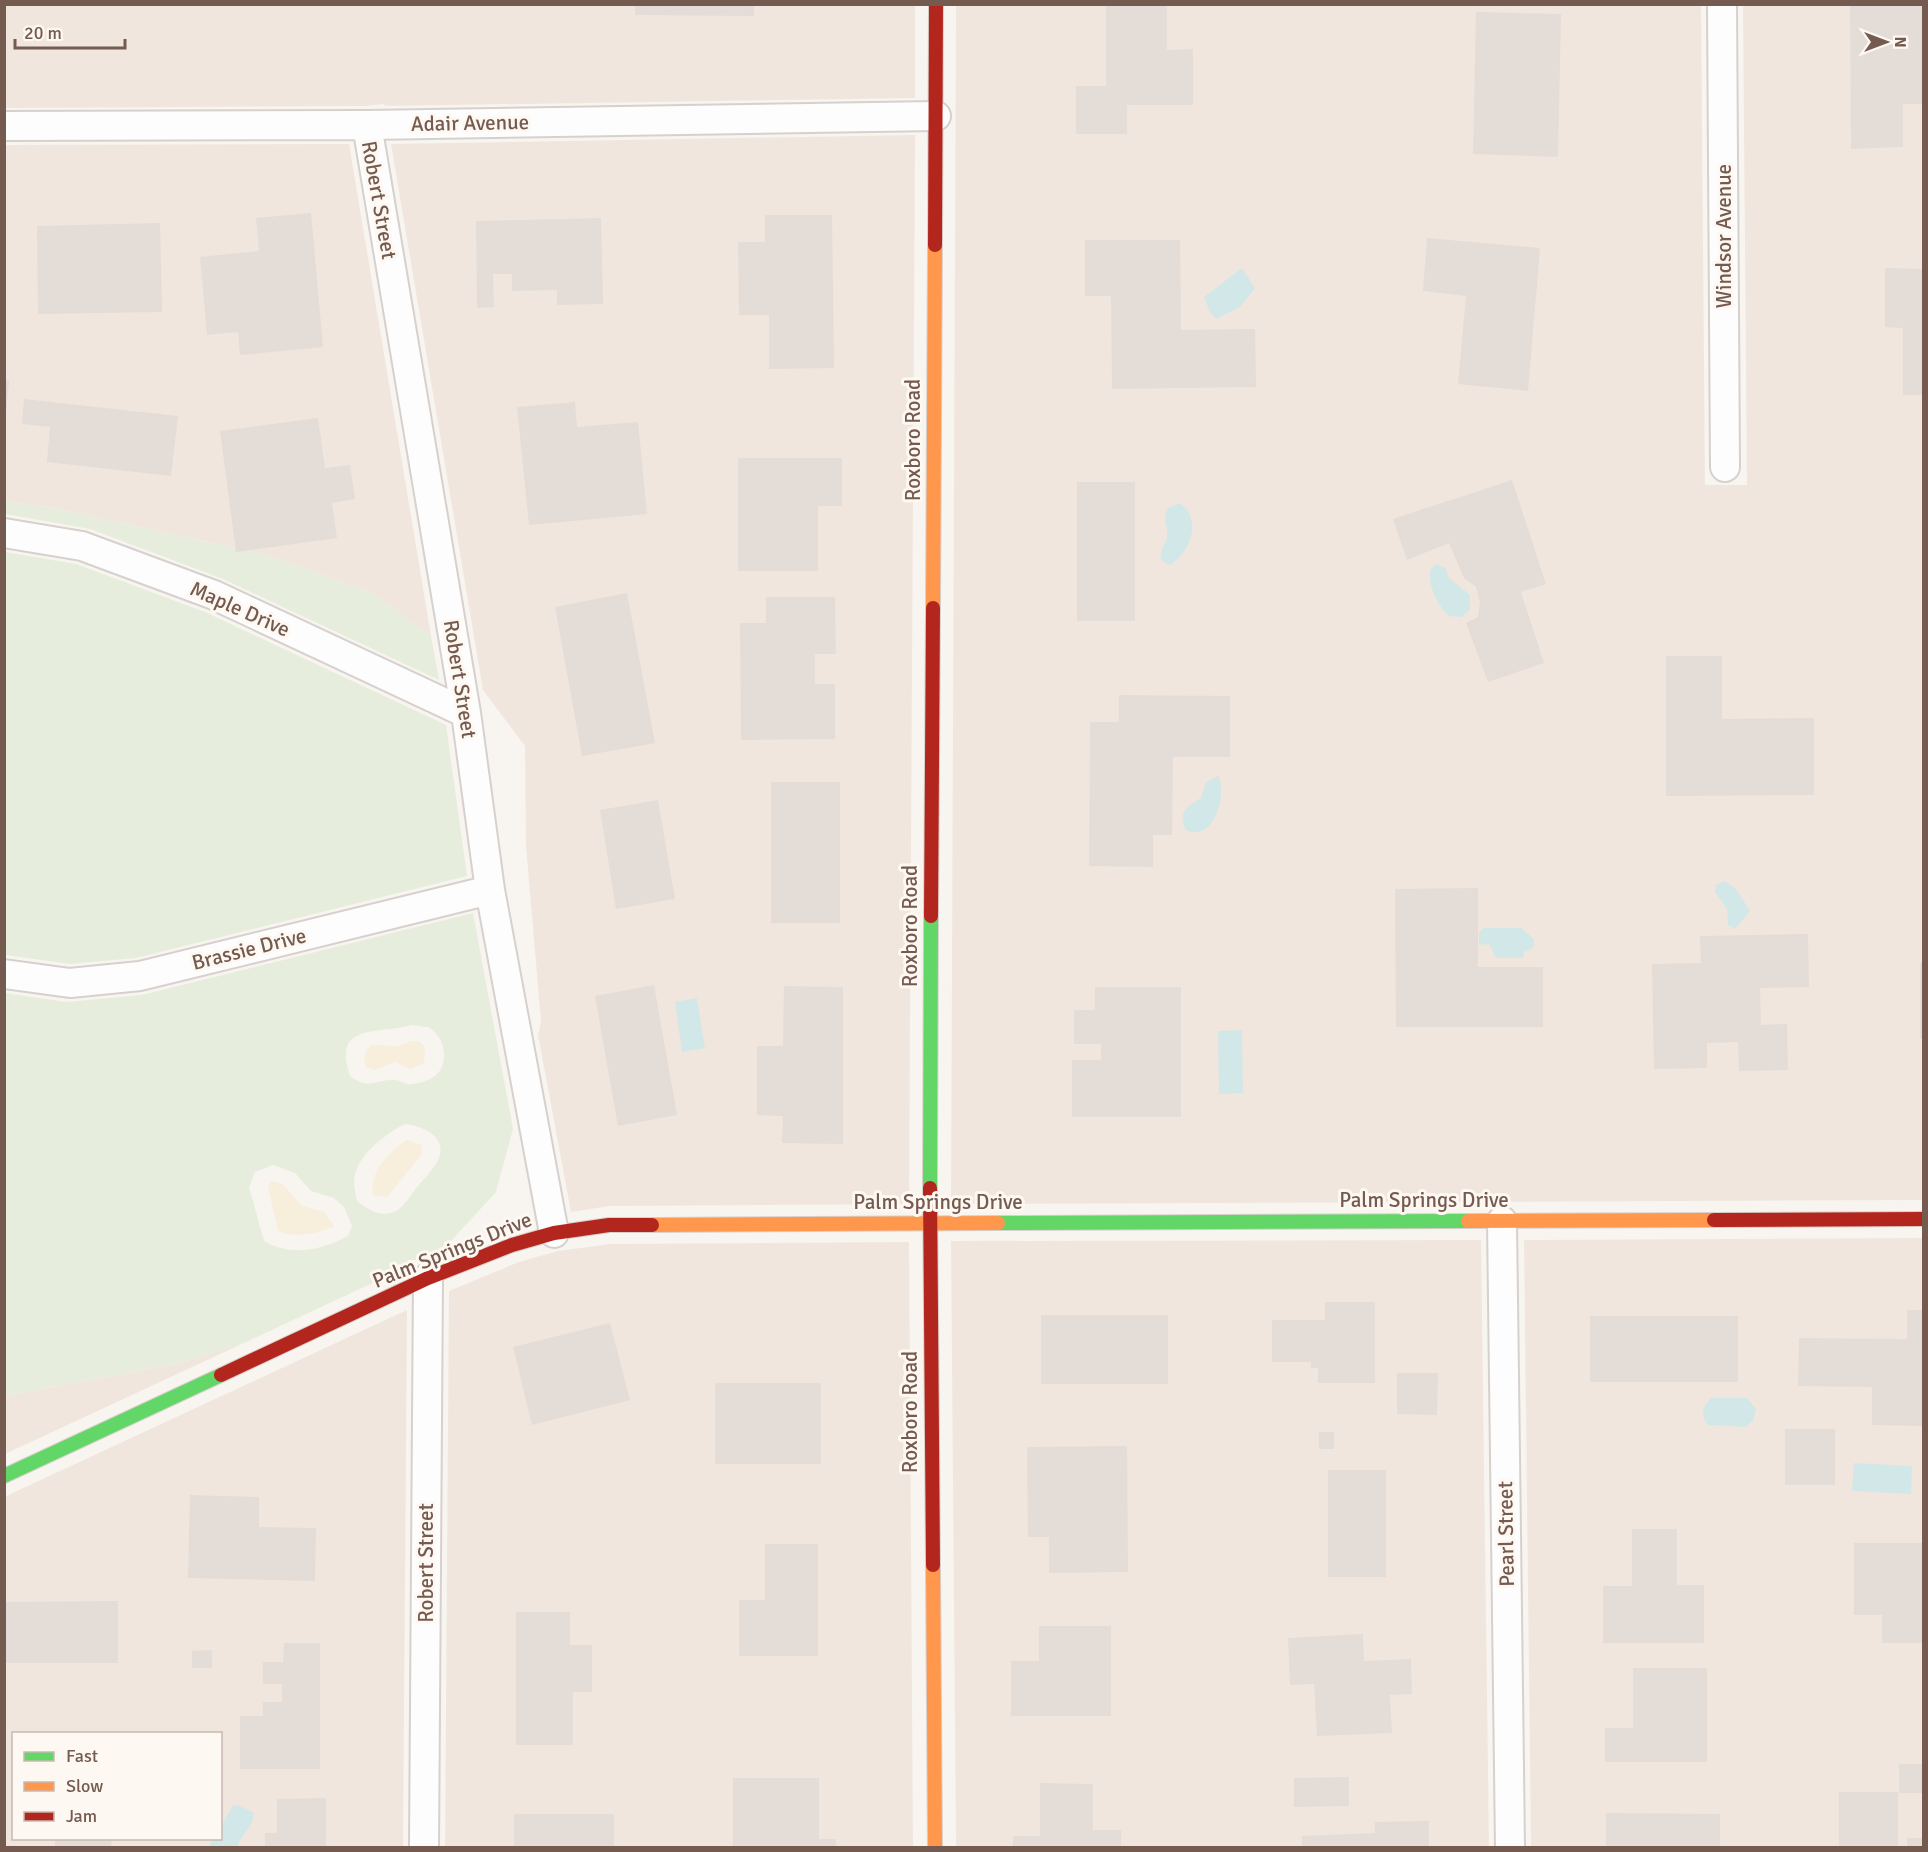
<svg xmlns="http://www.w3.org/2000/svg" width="1928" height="1852" viewBox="0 0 1928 1852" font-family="Signika,sans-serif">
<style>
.residential{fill:#f0e6de;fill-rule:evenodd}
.green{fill:#e7eddc;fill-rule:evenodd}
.sand{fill:#f7eedb}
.water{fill:#d2e7e8}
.building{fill:#e4dcd7}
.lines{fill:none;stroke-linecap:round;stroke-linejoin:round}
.street-casing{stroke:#d7d1ce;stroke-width:32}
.fast-casing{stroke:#d8d0cb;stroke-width:16}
.slow-casing{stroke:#d8d0cb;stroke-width:16}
.jam-casing{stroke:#d8d0cb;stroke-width:16}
.street{stroke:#fefdfd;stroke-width:28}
.fast{stroke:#63d668;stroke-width:14}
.slow{stroke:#ff974d;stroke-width:14}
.jam{stroke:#b3261e;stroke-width:14}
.labels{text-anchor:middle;stroke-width:6;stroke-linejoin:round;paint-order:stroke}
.street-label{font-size:21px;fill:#755a50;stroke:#fef8f2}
</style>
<rect width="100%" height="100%" fill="#f8f4f0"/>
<path class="residential" d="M4 5H915V98L385 106 384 104 365 106 5 108Z
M956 5H1701L1705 485H1747L1743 5H1923V1200L951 1204Z
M915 135 909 1204 609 1206 571 1212 538 1035 541 1022 526 845 525 746 483 690 391 144Z
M349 144 431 636 371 592 263 554 55 508 5 501V145Z
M1923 1238V1847H1531L1524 1240Z
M1481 1240 1489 1847H956L951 1241Z
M909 1242 913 1847 445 1848 449 1291 519 1262 558 1251 611 1244Z
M407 1310 403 1847H5L4 1497ZM14 1734H220V1838H14Z
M246 1342 5 1454V1396L181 1363Z"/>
<path class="green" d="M5 501 55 508 263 554 371 592 431 636 439 680 223 579 90 529 5 514Z
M5 552 76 564 205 612 446 725 467 876 136 958 70 964 5 955Z
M473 913 513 1129 496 1192 440 1253 424 1260H408L407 1267 246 1342 181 1363 5 1396V993L66 1002 142 995ZM411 1025C416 1026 425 1026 430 1028 444 1037 449 1060 438 1073 432 1080 421 1083 412 1084 406 1086 401 1080 395 1080 374 1079 371 1091 350 1076 331 1021 381 1035 411 1025ZM405 1124C424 1126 450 1138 437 1162 432 1171 424 1179 417 1187 410 1196 403 1210 391 1213 378 1216 367 1209 357 1201 356 1195 354 1189 354 1183 354 1157 385 1134 405 1124ZM273 1165 295 1173 311 1191 334 1198 344 1207 352 1226 348 1236C322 1250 291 1257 264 1241L249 1187 255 1172Z"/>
<path class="sand" d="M411 1041H419L425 1048 424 1063 411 1069 395 1062 374 1070 366 1067C363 1057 363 1053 372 1045L398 1046Z
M407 1140 422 1145 421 1155 387 1197 373 1195C369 1172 389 1152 407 1140Z
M272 1181 282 1184 302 1206 324 1212 334 1226C320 1233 293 1239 278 1231L268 1186Z"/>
<path class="water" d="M1242 268 1255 288 1240 307 1216 319 1210 312 1204 297Z
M1179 503C1203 518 1191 552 1170 565L1161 560C1159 549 1165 546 1167 537 1169 525 1161 522 1168 508Z
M1436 564 1445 568 1449 578 1470 595V610L1461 617 1449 616C1437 605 1428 586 1430 570Z
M1218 776C1228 790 1215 844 1186 830 1177 813 1187 806 1201 798L1206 782Z
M1725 881 1736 889 1750 911 1735 929 1728 925 1727 909 1715 892 1716 885Z
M1484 928H1521L1534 939V947L1524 952 1523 958H1496L1489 944 1479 945V932Z
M697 998 705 1048 682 1052 675 1002Z
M1242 1030 1243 1093 1219 1094 1218 1031Z
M1711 1398H1747L1756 1409 1753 1421 1745 1427 1708 1425C1700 1415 1702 1408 1711 1398Z
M1854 1463 1912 1466 1911 1494 1852 1491Z
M238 1805 254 1813C253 1828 241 1834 237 1847H210L211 1839 220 1838C220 1824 226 1818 233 1806Z"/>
<path class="building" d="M635 4H754V16L635 15Z
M1106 4H1167V50L1193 49V105H1127V134H1076V86H1106Z
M1850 4H1924V104H1903V147L1851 149Z
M1476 12 1561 14 1558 157 1473 154Z
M311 213 323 347 240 355 238 332 207 335 200 257 259 251 256 218Z
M765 215H832L834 368 769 369V315H739L738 242H765Z
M601 218 603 304 557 305V290L512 291V274H493L494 307 477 308 476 221Z
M160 223 162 312 38 314 37 226Z
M1427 238 1540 248 1528 391 1458 384 1466 296 1423 291Z
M1085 240H1180L1181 330 1255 329 1256 387 1112 389 1111 296H1085Z
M1885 268 1924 269V395H1903V328L1885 327Z
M4 380 9 381 6 413H4Z
M24 399 178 416 171 476 47 462 50 427 22 424Z
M575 402 577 427 638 422 647 514 529 525 517 407Z
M318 418 325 468 350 465 355 499 332 503 337 538 236 552 220 431Z
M738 458H842V506H818V571H738Z
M1512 480 1546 584 1521 592 1544 663 1488 682 1466 623 1478 617 1480 602 1476 587 1464 578 1449 543 1407 560 1393 519Z
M1077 482H1135V621H1077Z
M627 593 655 743 582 756 555 607Z
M766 597H835L836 654H815V684H835V739L741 740 740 623H766Z
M1666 656H1722V719L1814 718V795L1666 796Z
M1119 695 1230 696V757H1173L1172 835H1153V867L1089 866 1090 722H1119Z
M771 782H840V923H771Z
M658 800 675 899 616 909 600 810Z
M1478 888V967H1543V1027H1396L1395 889Z
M1808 934 1809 987 1760 988 1761 1025 1787 1024 1788 1070 1739 1071 1738 1042 1707 1043V1068L1654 1069 1652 964 1701 963 1700 936Z
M1920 963H1924V1039H1920Z
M654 985 677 1115 618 1126 595 996Z
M784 986 843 987V1144L782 1143 783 1116 757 1115V1046H783Z
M1095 987H1181V1117H1072V1060H1101V1044H1074V1010H1095Z
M1325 1302H1375V1383H1318V1368H1311V1362H1272V1320H1325Z
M1907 1310H1924V1426L1872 1425V1387L1798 1386 1799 1338 1907 1339Z
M1041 1315H1168V1384H1041Z
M1590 1316H1738V1382H1590Z
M610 1323 630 1400 532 1425 513 1347Z
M1397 1373H1438L1437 1415 1397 1414Z
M715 1383H821V1464H715Z
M1785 1429H1835V1485H1785Z
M1319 1432H1334V1449H1319Z
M1127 1446 1128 1572 1049 1573V1537H1028L1027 1447Z
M1328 1470H1386V1577H1328Z
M190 1495 259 1497V1527L316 1528 315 1581 188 1578Z
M1632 1529H1677V1585H1704V1643H1603V1586H1632Z
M1854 1543H1924V1643H1882V1615H1854Z
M765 1544H818V1656H739V1600H765Z
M118 1601V1663H4V1602Z
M516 1612H570V1645H592V1692H573V1745H516Z
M1039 1626H1111V1716H1011V1661H1039Z
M1363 1634 1364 1661 1411 1659 1412 1694 1390 1695 1392 1733 1317 1736 1314 1684 1290 1685 1288 1638Z
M284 1643H320V1769H240V1716H263V1702H282V1684H263V1662H283Z
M212 1650V1668H192V1651Z
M1633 1668H1707V1762H1605V1728H1633Z
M1899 1764H1924V1793H1899Z
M1349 1777V1806L1294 1807V1778Z
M733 1778H819V1839H836V1848H733Z
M1040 1783 1093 1784V1830H1121V1848H1013V1836H1040Z
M1839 1792H1898V1848H1839Z
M326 1798V1848H265V1833H277V1799Z
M1606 1813 1720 1814V1848H1606Z
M514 1814H614V1848H514Z
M1429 1821V1848H1302V1836L1375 1833V1822Z
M55 1838H112L111 1848H55Z
M1907 1838H1924V1848H1907Z"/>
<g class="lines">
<defs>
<path id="street" d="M1722 4 1725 467
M367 125 466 713 490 890 554 1233
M4 126 367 125 936 116
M4 533 82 546 214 595 466 713
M4 974 70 983 140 976 490 890
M1502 1221 1510 1848
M424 1848 428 1278"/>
<path id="fast" d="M930 1188 931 916
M998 1223 1468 1221
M4 1476 221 1375"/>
<path id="slow" d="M933 608 935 245
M1468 1221 1714 1220
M652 1225 998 1223
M933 1565 935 1848"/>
<path id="jam" d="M935 245 936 4
M931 916 933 608
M930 1188 933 1565
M1714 1220 1924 1219
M221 1375 428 1278 512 1245 554 1233 609 1225H652"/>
</defs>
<use href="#street" class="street-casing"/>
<use href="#fast" class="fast-casing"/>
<use href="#slow" class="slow-casing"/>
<use href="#jam" class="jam-casing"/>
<use href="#street" class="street"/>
<use href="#fast" class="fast"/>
<use href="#slow" class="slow"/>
<use href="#jam" class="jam"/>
</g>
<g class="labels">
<g class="street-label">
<text transform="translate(470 123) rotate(-1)" y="7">Adair Avenue</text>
<text transform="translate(379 200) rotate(80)" y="7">Robert Street</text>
<text transform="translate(1724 236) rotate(-90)" y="7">Windsor Avenue</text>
<text transform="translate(913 440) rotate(-90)" y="7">Roxboro Road</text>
<text transform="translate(240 609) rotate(24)" y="7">Maple Drive</text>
<text transform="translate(460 679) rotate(81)" y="7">Robert Street</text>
<text transform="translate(910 926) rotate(-90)" y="7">Roxboro Road</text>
<text transform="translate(249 949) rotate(-14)" y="7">Brassie Drive</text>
<text x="1424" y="1207">Palm Springs Drive</text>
<text x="938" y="1209">Palm Springs Drive</text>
<text transform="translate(452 1250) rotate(-22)" y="7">Palm Springs Drive</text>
<text transform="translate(910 1412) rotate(-90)" y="7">Roxboro Road</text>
<text transform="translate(1506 1534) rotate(-91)" y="7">Pearl Street</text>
<text transform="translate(426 1563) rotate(-90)" y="7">Robert Street</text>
</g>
</g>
<rect width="1928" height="1852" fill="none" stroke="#755a50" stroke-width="12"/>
<rect x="12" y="1732" width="210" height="108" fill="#fef8f2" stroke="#c7b9b1" stroke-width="1.5"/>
<rect x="24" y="1752" width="30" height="9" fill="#63d668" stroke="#c7b9b1" stroke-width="1.5"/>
<text x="66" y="1762" font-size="18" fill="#755a50">Fast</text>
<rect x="24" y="1782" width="30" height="9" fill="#ff974d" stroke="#c7b9b1" stroke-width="1.5"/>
<text x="66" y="1792" font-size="18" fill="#755a50">Slow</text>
<rect x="24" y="1812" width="30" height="9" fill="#b3261e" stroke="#c7b9b1" stroke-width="1.5"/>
<text x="66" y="1822" font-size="18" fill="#755a50">Jam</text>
<g transform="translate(1886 42) rotate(90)" stroke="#fef8f2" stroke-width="4.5" paint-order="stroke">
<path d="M0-4.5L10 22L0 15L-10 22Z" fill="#755a50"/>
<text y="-9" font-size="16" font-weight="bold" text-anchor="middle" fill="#755a50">N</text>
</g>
<path d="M15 39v9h110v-9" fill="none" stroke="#755a50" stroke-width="3"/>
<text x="24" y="39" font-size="18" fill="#755a50" stroke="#fef8f2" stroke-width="4.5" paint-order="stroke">20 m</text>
</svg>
